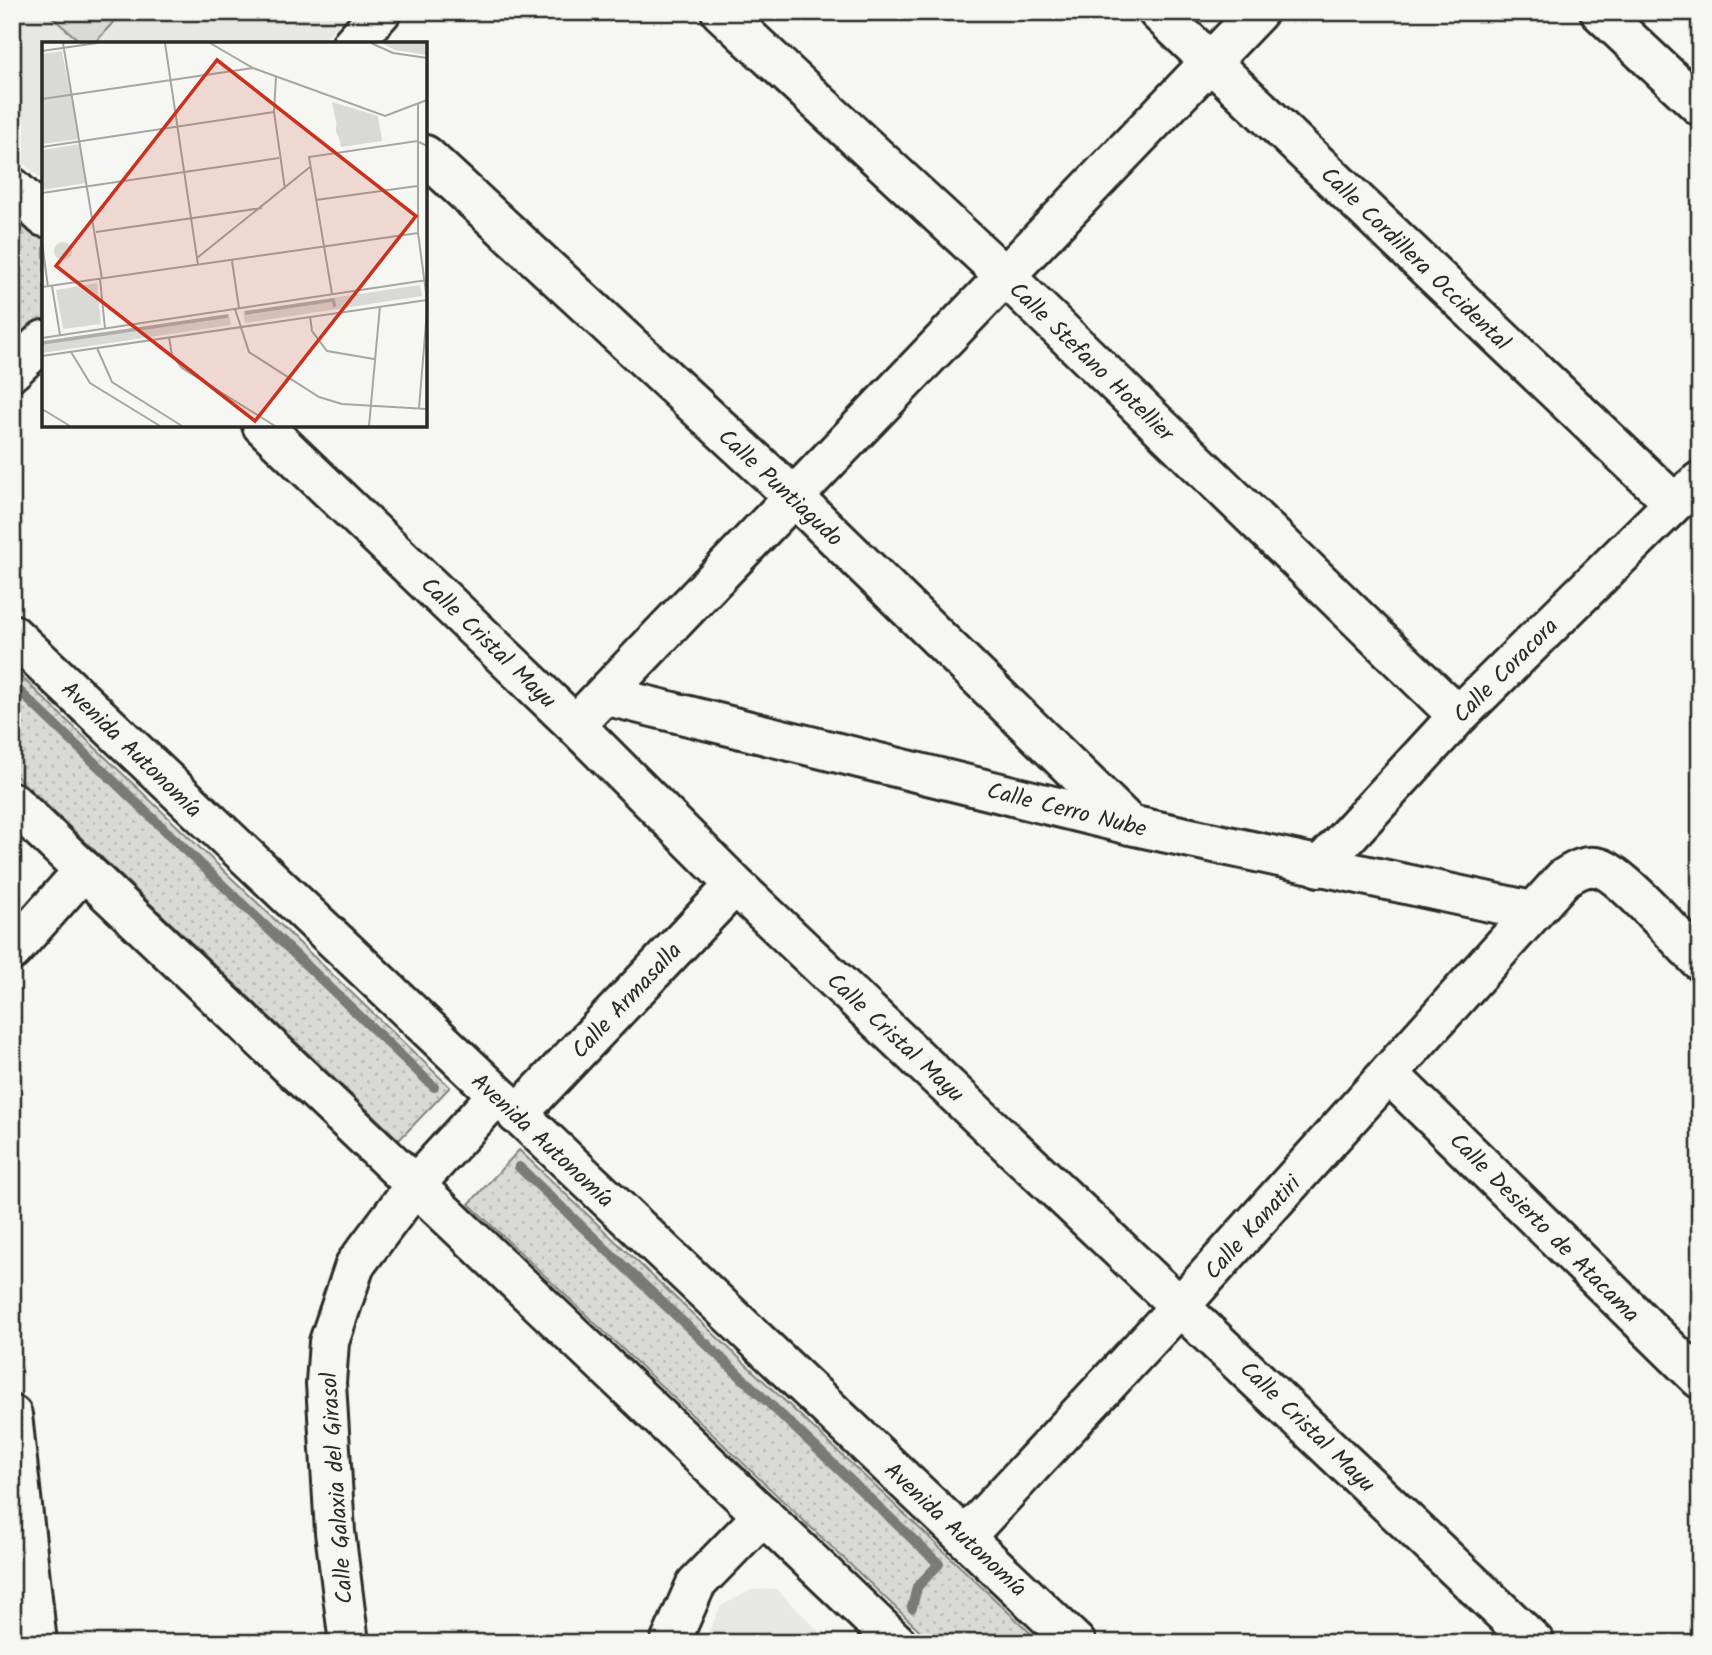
<svg xmlns="http://www.w3.org/2000/svg" width="1712" height="1655" viewBox="0 0 1712 1655" font-family="Kalam,sans-serif">
<style>
.built{fill:#e7e7e3}
.grass{fill:url(#grass-dots);stroke:#828280;stroke-width:2}
.garden{fill:#d9d9d5;stroke:#828280;stroke-width:2}
.lines{fill:none;stroke-linecap:round;stroke-linejoin:round}
.stream{stroke:#7a7a78;stroke-width:10}
.minor-casing{stroke:#2b2b2b;stroke-width:44}
.tertiary-casing{stroke:#2b2b2b;stroke-width:44}
.minor{stroke:#f6f6f2;stroke-width:38}
.tertiary{stroke:#f6f6f2;stroke-width:38}
.labels{text-anchor:middle;stroke-width:7;stroke-linejoin:round;paint-order:stroke}
.street-label{font-size:23px;fill:#2b2b2b;stroke:#f6f6f2}
.inset-river{fill:none;stroke:#aeaeab;stroke-width:3.5}
.inset-road{fill:none;stroke:#a5a5a2;stroke-width:2}
.view{fill:#c8321e;fill-opacity:0.15;stroke:#c8321e;stroke-width:3.5}
.inset-edge{fill:none;stroke:#2b2b2b;stroke-width:3.5}
</style>
<defs>
<pattern id="grass-dots" width="8" height="8" patternUnits="userSpaceOnUse" patternTransform="scale(1.75)"><rect width="8" height="8" fill="#d9d9d5"/><path d="M2 2h.1M6 6h.1" fill="none" stroke="#babab7" stroke-width="1.8" stroke-linecap="round"/></pattern>
</defs>
<rect width="100%" height="100%" fill="#f6f6f2"/>
<filter id="ink" filterUnits="userSpaceOnUse"><feTurbulence type="fractalNoise" baseFrequency=".0143" numOctaves="2"/><feDisplacementMap in="SourceGraphic" scale="14" xChannelSelector="R" yChannelSelector="G"/><feConvolveMatrix kernelMatrix="1 2 1 2 8 2 1 2 1" color-interpolation-filters="sRGB"/></filter>
<g filter="url(#ink)">
<path class="built" d="M12 12H350L320 44H44V182L12 152Z
M776 1589 831 1643H703L721 1606 751 1590Z"/>
<path class="grass" d="M12 206 44 237V321L12 351Z
M12 668 450 1087 399 1140 12 772Z
M519 1150 1041 1643H933L469 1204Z"/>
<path class="garden" d="M46 12H122L94 44H83Z"/>
<g class="lines">
<path class="stream" d="M12 684 434 1087
M519 1167 939 1564 917 1587 912 1608"/>
<defs>
<path id="minor" d="M721 12 1005 276 1458 716
M1158 12 1674 503
M1600 12 1700 106
M352 44 381 12
M425 155 794 497 1130 825
M12 187 44 217
M12 371 44 340
M262 425 575 725 735 885 1535 1643
M604 695 1130 825 1532 911
M575 725 1258 12
M1319 867 1458 716 1674 503 1700 481
M12 951 84 870
M1389 1074 1700 1379
M517 1115 735 885
M12 1415 37 1643
M965 1537 1181 1305 1564 878C1575 871 1586 864 1600 868 1622 874 1681 942 1700 961
M349 1643 335 1532 326 1383 329 1342 355 1265 416 1184 496 1096
M670 1643 696 1584 763 1515"/>
<path id="tertiary" d="M12 634 1076 1643
M12 802 897 1643"/>
</defs>
<use href="#minor" class="minor-casing"/>
<use href="#tertiary" class="tertiary-casing"/>
<use href="#minor" class="minor"/>
<use href="#tertiary" class="tertiary"/>
</g>
</g>
<g class="labels">
<g class="street-label">
<text transform="translate(1416 258) rotate(44)" y="8">Calle Cordillera Occidental</text>
<text transform="translate(1092 361) rotate(44)" y="8">Calle Stefano Hotellier</text>
<text transform="translate(781 487) rotate(43)" y="8">Calle Puntiagudo</text>
<text transform="translate(489 642) rotate(44)" y="8">Calle Cristal Mayu</text>
<text transform="translate(1505 670) rotate(-45)" y="8">Calle Coracora</text>
<text transform="translate(132 749) rotate(44)" y="8">Avenida Autonomía</text>
<text transform="translate(1067 809) rotate(14)" y="8">Calle Cerro Nube</text>
<text transform="translate(626 1000) rotate(-47)" y="8">Calle Armasalla</text>
<text transform="translate(896 1037) rotate(43)" y="8">Calle Cristal Mayu</text>
<text transform="translate(543 1140) rotate(43)" y="8">Avenida Autonomía</text>
<text transform="translate(1252 1227) rotate(-48)" y="8">Calle Kanatiri</text>
<text transform="translate(1545 1227) rotate(45)" y="8">Calle Desierto de Atacama</text>
<text transform="translate(1308 1426) rotate(44)" y="8">Calle Cristal Mayu</text>
<text transform="translate(336 1488) rotate(-94)" y="8">Calle Galaxia del Girasol</text>
<text transform="translate(956 1529) rotate(43)" y="8">Avenida Autonomía</text>
</g>
</g>
<g transform="translate(42 42)">
<rect width="385" height="385" fill="#f6f6f2"/>
<path d="M340 1H385V13L353 8ZM20 9 37 97 0 102V12ZM290 60 336 74 340 99 299 105ZM38 102 44 141 0 148V108ZM55 241 59 282 21 287 14 248ZM378 243 380 254 203 281 201 269ZM187 272 189 283 0 311V299Z" fill="#d9d9d5"/>
<path d="M294 87a12 12 0 1 1 24 0a12 12 0 1 1-24 0ZM12 209a9 9 0 1 1 18 0a9 9 0 1 1-18 0Z" fill="#d9d9d5"/>
<path class="inset-river" d="M203 271 291 258 293 265M0 301 186 274"/>
<path class="inset-road" d="M21 1 60 237M123 1 156 223M168 1 211 26 343 74 385 58M329 1 351 11 385 16M0 9 55 1M234 35 232 70 243 147M0 57 211 26M376 61V191L385 258M0 105 232 70M0 151 237 116M274 158 375 144M54 190 220 166M0 200 6 245M155 216 268 125M190 219 197 266M58 237 63 286M10 244 18 293M0 245 376 191M290 252 267 115 375 99 385 104M193 267 207 310 277 355 300 362 385 367M268 274 270 289 285 309 332 317M127 295 130 313 140 326 233 384M0 296 385 238M55 306 70 340 140 384M29 310 48 341 118 384M0 314 385 258M377 366 385 269M0 367 28 384M327 384 338 264"/>
<path class="view" d="M175 18 374 174 213 379 14 224Z"/>
<rect width="385" height="385" class="inset-edge"/>
</g>
<rect width="1712" height="1655" fill="none" stroke="#f6f6f2" stroke-width="42"/>
<rect x="21" y="21" width="1670" height="1613" fill="none" stroke="#2b2b2b" stroke-width="2.5" filter="url(#ink)"/>
</svg>
